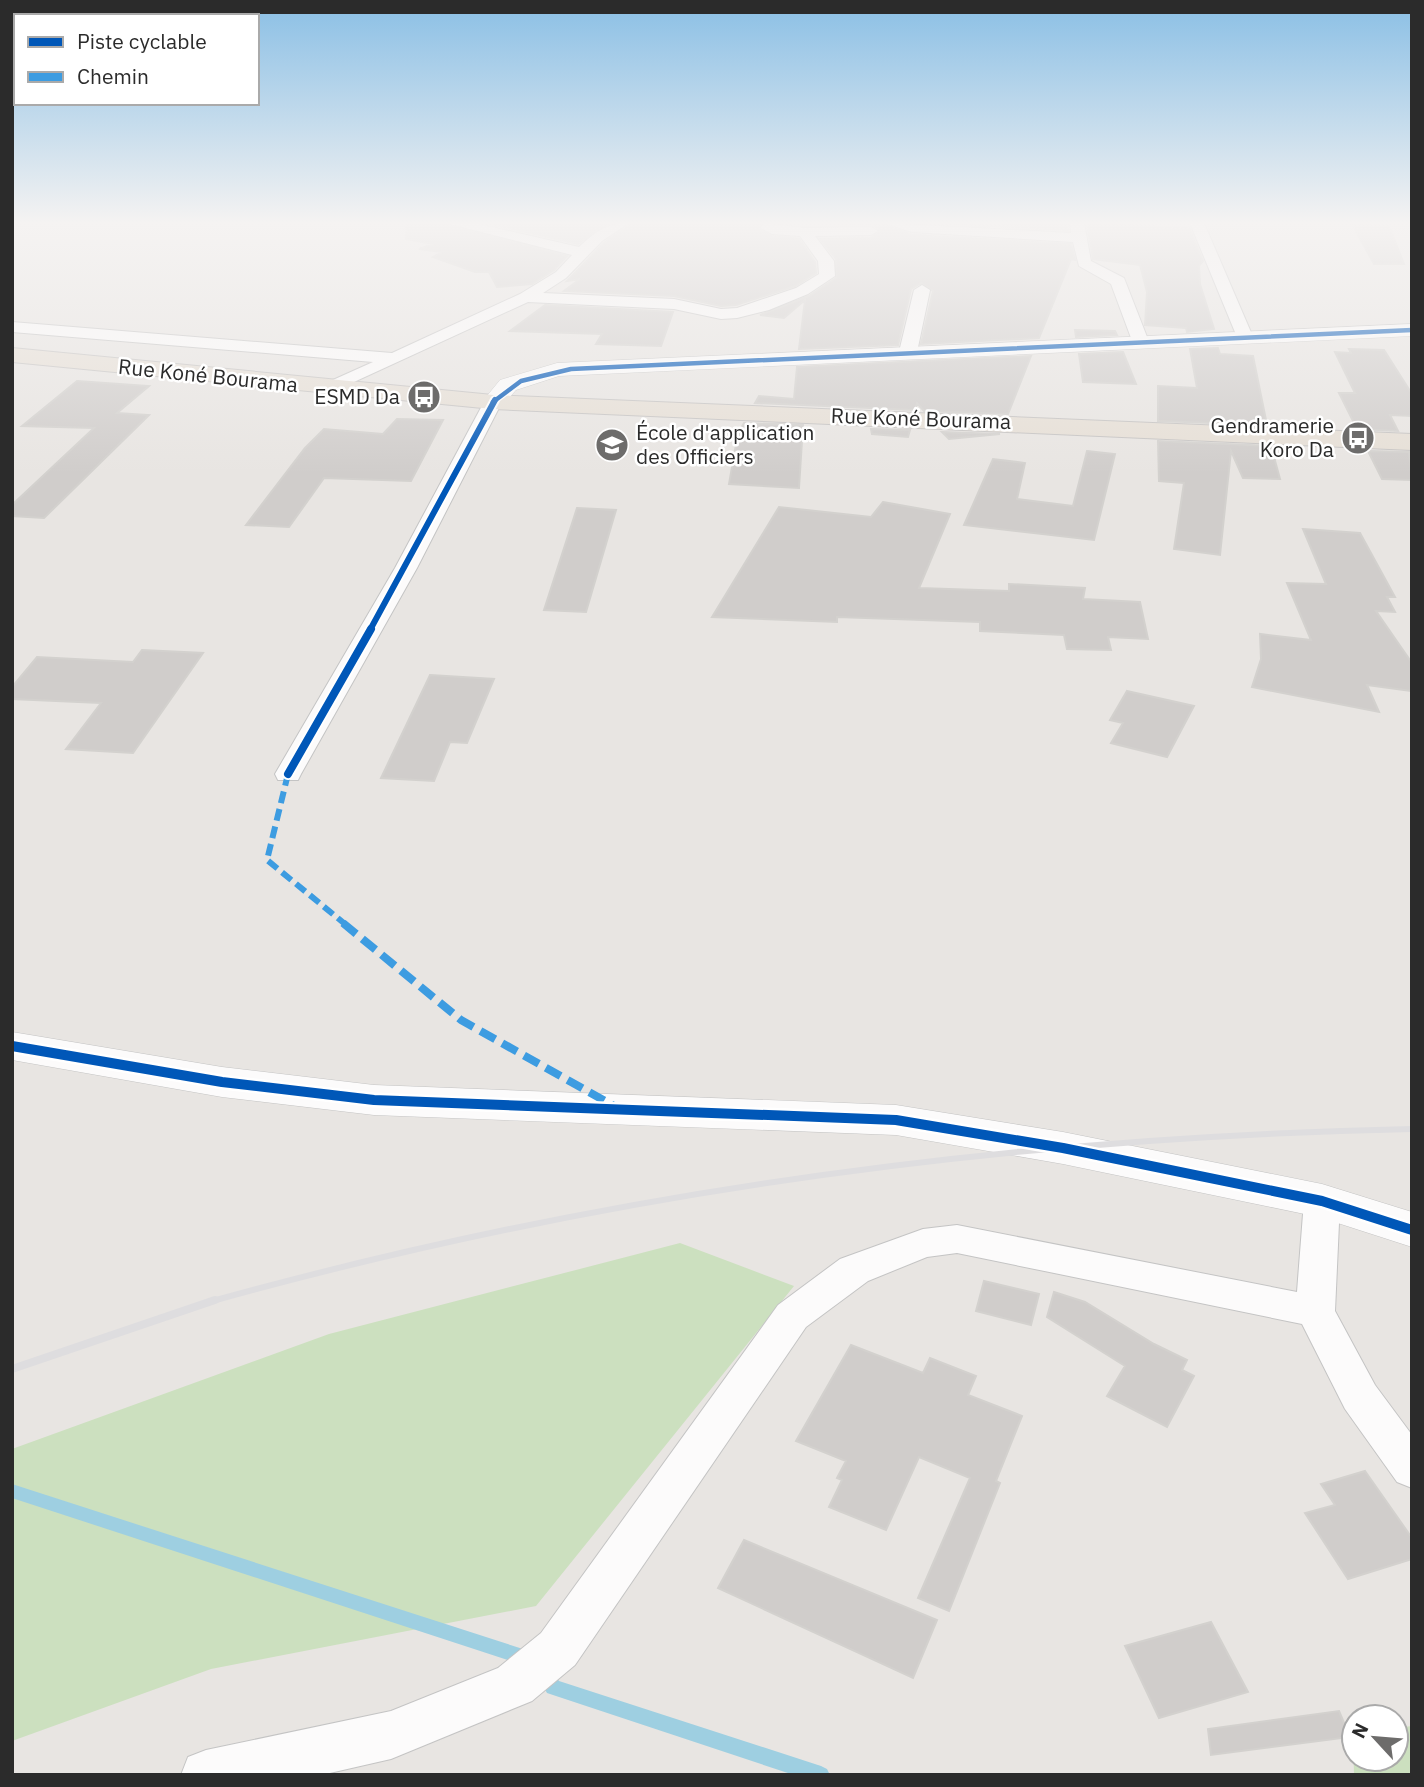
<svg xmlns="http://www.w3.org/2000/svg" width="1424" height="1787" viewBox="0 0 1424 1787" font-family="'IBM Plex Sans',sans-serif">
<style>
.green{fill:#cce0bf}
.lines{fill:none;stroke-linecap:round;stroke-linejoin:round}
.stream{fill:#9ecfe1;fill-rule:evenodd}
.building{fill:#d0cdcb;stroke:#d3d1ce;stroke-width:2}
.minor-casing{stroke:#c4c4c4;stroke-width:2}
.tertiary-casing{stroke:#c4c4c4;stroke-width:1}
.trunk-casing{stroke:#c5c3c2;stroke-width:2}
.minor{fill:#fcfbfb;fill-rule:evenodd}
.tertiary{fill:#fcfbfb;fill-rule:evenodd}
.trunk{fill:#e6dfd6;fill-rule:evenodd}
.rail-far1{stroke:#dedddf;stroke-width:6}
.rail{stroke:#dedddf;stroke-width:8}
.quiet-far1{stroke:#3d9ce1;stroke-width:6;stroke-dasharray:12 6;stroke-linecap:butt}
.quiet{stroke:#3d9ce1;stroke-width:8;stroke-dasharray:17 8;stroke-linecap:butt}
.cycleway-far3-casing{stroke:#fff;stroke-width:7}
.cycleway-far2-casing{stroke:#fff;stroke-width:10}
.cycleway-far1-casing{stroke:#fff;stroke-width:12}
.cycleway-casing{stroke:#fff;stroke-width:15}
.cycleway-far3{stroke:#0057b8;stroke-width:4.5}
.cycleway-far2{stroke:#0057b8;stroke-width:6}
.cycleway-far1{stroke:#0057b8;stroke-width:8}
.cycleway{stroke:#0057b8;stroke-width:10}
.labels{text-anchor:middle;stroke-width:5;stroke-linejoin:round;paint-order:stroke}
.far-street-label{font-size:21px;fill:#2b2b2b;stroke:#fff}
.far-poi-label{font-size:21px;fill:#2b2b2b;stroke:#fff;text-anchor:end}
</style>
<rect width="100%" height="100%" fill="#e8e5e2"/>
<path class="green" d="M680 1243 794 1286 536 1606 211 1669 12 1741V1449L329 1334Z
M1412 1726V1775H1354L1353 1732 1354 1759H1396V1728Z"/>
<g class="lines">
<path class="stream" d="M12 1484 526 1650 532 1652 534 1658 532 1664 526 1666 12 1498Z
M544 1665 550 1667 559 1681 821 1766 827 1769 830 1775H794L553 1695 547 1693 536 1673 538 1667Z"/>
</g>
<path class="building" d="M407 223H444L567 256 554 270 532 284 497 287 489 272H475L433 257 442 252 419 249 433 244 406 239Z
M487 223H609L578 244Z
M632 223H761L758 229 771 236 799 239 815 262 816 273 795 286 736 305 721 306 674 296 564 291 580 279 567 281 604 243Z
M788 223 882 224 912 235 1071 244 1075 260 1071 259 1039 338 921 344 933 291 921 283 911 289 898 345 799 349 805 300 784 318 760 315 809 296 836 278V259L820 239 871 238 880 230 871 224Z
M940 223 1002 226V223H1067L1068 230Z
M1087 223 1189 228 1203 261 1199 266 1200 284 1214 329 1187 332 1186 328 1145 325 1147 292 1140 265 1093 259Z
M1352 224 1389 226 1404 264H1374Z
M545 305 673 312 661 346 596 344 602 334 510 331Z
M1075 330 1115 331 1117 335 1076 337Z
M1218 348 1220 354 1253 356 1267 425 1158 421V386L1197 388 1190 349Z
M1349 349 1384 350 1412 394V416L1390 415 1398 431 1357 429 1339 393H1355L1335 352 1351 353Z
M1123 352 1136 384 1083 382 1079 354Z
M1031 356 1008 414 924 411 917 403 915 410 755 403 759 396 794 399 797 367Z
M77 381 149 386 117 413 149 415 44 518 12 516V505L94 428 22 426Z
M397 419 443 420 411 481 324 478 289 527 246 525 305 448 324 429 383 434Z
M744 423 803 425 799 488 729 484 738 433Z
M871 429 910 430 908 437 872 434Z
M942 432 1000 434 949 439Z
M1158 441 1271 446 1280 479 1243 478 1231 451 1220 555 1174 549 1184 483 1159 481Z
M1087 451 1115 454 1094 540 964 525 993 459 1025 463 1017 499 1073 506Z
M1368 451 1409 452 1412 480 1382 479Z
M883 502 950 514 919 588 1009 591V584L1085 588 1083 599 1140 602 1148 639 1108 637 1111 650 1067 649 1064 635 980 631V622L837 617V622L712 617 779 507 871 517Z
M577 508 616 510 586 612 544 610Z
M1303 529 1360 533 1395 597H1387L1395 612 1376 611 1412 663V691L1367 685 1379 712 1252 687 1261 659 1260 634 1311 640 1287 583 1326 584Z
M142 650 203 653 133 753 66 749 101 703 12 699V687L37 657 133 662Z
M430 675 494 679 467 743 450 742 434 781 381 778Z
M1127 691 1194 706 1167 757 1111 743 1123 723 1110 720Z
M984 1281 1039 1294 1031 1325 976 1311Z
M1054 1292 1085 1302 1154 1344 1187 1360 1182 1370 1194 1376 1167 1427 1107 1396 1125 1366 1047 1317Z
M851 1345 923 1373 930 1358 976 1376 968 1395 1022 1416 996 1481 1000 1483 949 1611 918 1598 970 1478 919 1457 886 1530 829 1507 842 1480 837 1478 846 1461 796 1441Z
M1365 1471 1412 1538V1559L1348 1579 1305 1513 1335 1505 1321 1484Z
M744 1540 937 1620 913 1678 718 1588Z
M1211 1622 1248 1692 1159 1718 1125 1646Z
M1339 1711 1350 1737 1211 1755 1208 1729Z"/>
<g class="lines">
<defs>
<path id="minor" d="M446 223H474L579 247C595 232 607 223 629 223L602 241 566 278 543 293 674 299 721 309 737 308 796 288 819 274 818 261 800 236 772 234 761 228 764 223 804 228 871 227 878 231 871 235 815 236 834 261 835 276 808 294 769 310 737 318 721 319 674 309 528 302 330 393 324 392 321 388 324 384 373 362 12 332V322L392 353 520 294 556 272 572 255Z
M884 223 1071 233 1070 223H1084L1091 261 1124 278 1149 342 1146 346H1134L1111 284 1079 266 1073 242 912 232Z
M1190 223H1204L1253 337 1251 341 1245 342 1237 337Z
M922 285 930 290 917 352 908 357 899 352 914 290Z
M493 396 502 402 417 568 301 774 298 780H278L275 774 395 568 484 402Z
M1322 1187 1335 1191 1340 1201 1335 1311 1375 1385 1412 1435V1488L1397 1482 1345 1409 1302 1324 957 1253 927 1257 868 1281 806 1327 575 1665 532 1701 391 1759 321 1775H181L188 1757 206 1750 391 1711 498 1668 541 1633 778 1305 840 1259 923 1229 957 1225 1297 1292 1304 1201 1309 1191Z"/>
<path id="tertiary" d="M1412 324V336L559 376 516 390 501 407 493 409 482 402 500 380 557 363Z
M12 1032 222 1067 374 1085 896 1105 1063 1132 1322 1184 1412 1212V1247L1319 1217 1063 1164 896 1135 374 1115 222 1097 12 1060Z"/>
<path id="trunk" d="M12 348 493 395 1412 434V450L493 409 12 362Z"/>
</defs>
<use href="#minor" class="minor-casing"/>
<use href="#tertiary" class="tertiary-casing"/>
<use href="#trunk" class="trunk-casing"/>
<use href="#minor" class="minor"/>
<use href="#tertiary" class="tertiary"/>
<use href="#trunk" class="trunk"/>
<path class="rail-far1" d="M209 1302C600 1193 1006 1137 1412 1129"/>
<path class="rail" d="M12 1369 215 1300"/>
<path class="quiet-far1" d="M288 774 267 860 345 924"/>
<path class="quiet" d="M343 923 461 1020 614 1106"/>
<defs>
<path id="cycleway-far3" d="M493 402 521 381 571 369 1412 330"/>
<path id="cycleway-far2" d="M370 630 495 400"/>
<path id="cycleway-far1" d="M288 774 371 629"/>
<path id="cycleway" d="M12 1046 222 1082 374 1100 896 1120 1063 1148 1322 1201 1412 1230"/>
</defs>
<use href="#cycleway-far3" class="cycleway-far3-casing"/>
<use href="#cycleway-far2" class="cycleway-far2-casing"/>
<use href="#cycleway-far1" class="cycleway-far1-casing"/>
<use href="#cycleway" class="cycleway-casing"/>
<use href="#cycleway-far3" class="cycleway-far3"/>
<use href="#cycleway-far2" class="cycleway-far2"/>
<use href="#cycleway-far1" class="cycleway-far1"/>
<use href="#cycleway" class="cycleway"/>
</g>
<linearGradient id="sky" x2="0" y2="1"><stop stop-color="#8abfe5"/><stop offset="0.47" stop-color="#f5f3f2"/><stop offset="1" stop-color="#f5f3f2" stop-opacity="0"/></linearGradient>
<rect width="1424" height="474" fill="url(#sky)"/>
<defs>
<symbol id="bus-disc" viewBox="-11 -11 22 22"><circle r="9.5" fill="#6d6c6b" stroke="#fff"/><path d="M-5-6H5V4H4V6H2V4H-2V6H-4V4H-5ZM-3.5-4V0h7V-4ZM-3.5 1.2v1.5H-2V1.2ZM2 1.2v1.5H3.5V1.2Z" fill="#fff"/></symbol>
<symbol id="school-disc" viewBox="-11 -11 22 22"><circle r="9.5" fill="#6d6c6b" stroke="#fff"/><path d="M0-5L7-2L0 1L-7-2ZM-4 1L0 2.5L4 1V4Q0 6-4 4Z" fill="#fff"/></symbol>
</defs>
<g fill-rule="evenodd">
<use href="#bus-disc" x="405" y="378" width="38" height="38"/>
<use href="#bus-disc" x="1339" y="419" width="38" height="38"/>
<use href="#school-disc" x="593" y="426" width="38" height="38"/>
</g>
<g class="labels">
<g class="far-street-label">
<text transform="translate(208 376) rotate(6)" y="7">Rue Koné Bourama</text>
<text transform="translate(921 419) rotate(2)" y="7">Rue Koné Bourama</text>
</g>
<g class="far-poi-label">
<text x="400" y="404">ESMD Da</text>
<text x="1334" y="433">Gendramerie<tspan x="1334" dy="24">Koro Da</tspan></text>
<text x="636" y="440" text-anchor="start">École d'application<tspan x="636" dy="24">des Officiers</tspan></text>
</g>
</g>
<rect width="1424" height="1787" fill="none" stroke="#2b2b2b" stroke-width="28"/>
<rect x="14" y="14" width="245" height="91" fill="#ffffff" stroke="#aaaaaa" stroke-width="2"/>
<rect x="28" y="37" width="35" height="10" fill="#0057b8" stroke="#aaaaaa" stroke-width="2"/>
<text x="77" y="49" font-size="21" fill="#2b2b2b">Piste cyclable</text>
<rect x="28" y="72" width="35" height="10" fill="#3d9ce1" stroke="#aaaaaa" stroke-width="2"/>
<text x="77" y="84" font-size="21" fill="#2b2b2b">Chemin</text>
<g transform="translate(1375 1738) rotate(296)"><circle r="33" fill="#ffffff" stroke="#aaaaaa" stroke-width="2"/>
<path d="M0-5L12 26L0 18L-12 26Z" fill="#6d6c6b"/>
<text y="-10" font-size="19" font-weight="bold" text-anchor="middle" fill="#2b2b2b">N</text>
</g>
</svg>
